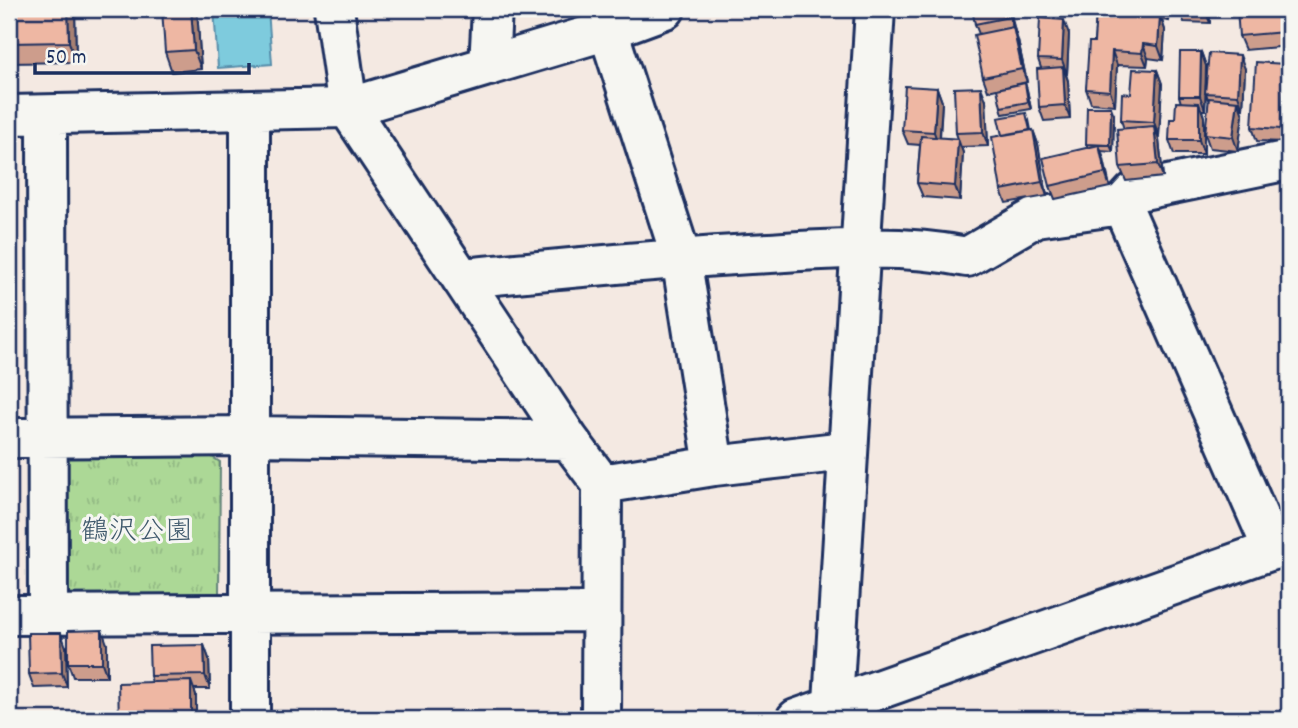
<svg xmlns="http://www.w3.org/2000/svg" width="1298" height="728" viewBox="0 0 1298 728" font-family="Dekko,'Klee One',sans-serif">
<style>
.park{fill:url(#park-tufts);stroke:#64847a;stroke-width:2}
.water{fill:#7ecbdd;stroke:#568daa;stroke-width:2}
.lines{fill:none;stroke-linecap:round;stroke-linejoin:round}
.minor-casing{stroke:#1b2f5e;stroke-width:44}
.minor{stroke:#f6f6f2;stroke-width:38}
.wall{fill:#cd9d8c;stroke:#1b2f5e;stroke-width:2}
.shaded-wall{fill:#a78072;stroke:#1b2f5e;stroke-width:2}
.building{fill:#eeb7a3;stroke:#1b2f5e;stroke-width:2}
.labels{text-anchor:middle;stroke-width:6;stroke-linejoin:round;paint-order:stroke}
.park-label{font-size:28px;fill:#3f596c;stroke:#f6f6f2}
</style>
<defs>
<pattern id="park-tufts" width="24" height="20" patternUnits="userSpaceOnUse" patternTransform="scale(1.75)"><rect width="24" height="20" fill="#acd896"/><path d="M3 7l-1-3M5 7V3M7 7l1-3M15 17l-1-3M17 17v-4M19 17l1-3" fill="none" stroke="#93ba84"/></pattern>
</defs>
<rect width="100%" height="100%" fill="#f4e9e2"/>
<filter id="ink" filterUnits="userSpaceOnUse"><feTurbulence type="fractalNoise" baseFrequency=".0143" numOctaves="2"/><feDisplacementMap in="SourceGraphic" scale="14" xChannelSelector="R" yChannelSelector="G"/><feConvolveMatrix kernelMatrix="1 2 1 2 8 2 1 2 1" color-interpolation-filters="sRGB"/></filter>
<g filter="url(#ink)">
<path class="park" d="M64 449 202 451 220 462 219 594 204 609 66 607Z"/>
<path class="water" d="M214 9H268L272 64 218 68Z"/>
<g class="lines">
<defs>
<path id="minor" d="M334 9 348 108 569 440 602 484 601 719
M608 30 681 257 714 466
M489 66 492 9
M9 115 348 108 608 30 665 9
M47 115 48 615
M1122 205 1273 550
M461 278C564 269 666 258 770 253 836 249 901 244 967 257L1036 217 1122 205 1134 192 1289 160
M9 438 250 436 569 440
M602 484 714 466 846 451
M9 615 599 612
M250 719V111
M796 719 1289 544
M832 719 875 9"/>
</defs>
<use href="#minor" class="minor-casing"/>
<use href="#minor" class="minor"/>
</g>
<path class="wall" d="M9 9H75L76 62 9 63Z
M197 9 201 69 172 72 165 52Z
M917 9H947V16L919 17Z
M1010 9 1014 28 1018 41 1027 82 988 91 983 77 979 34 975 24Z
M1089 9H1120L1119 13 1133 14 1131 9H1170L1169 21 1162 20 1165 30 1163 60 1148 58 1147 66 1117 65 1115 105 1091 103 1086 89 1094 42 1096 17 1091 16Z
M1179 9H1210V23L1184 22Z
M1286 9 1289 46 1245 50 1239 36Z
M1069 34 1067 74H1066L1068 81 1070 119 1044 121 1039 107 1041 68 1038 59Z
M1201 52 1206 66V92L1245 69 1243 109H1240L1243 115 1238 151 1210 148 1205 134 1209 102 1206 93 1205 110H1202L1204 117V154H1174L1169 140 1181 103 1179 96Z
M1285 64 1286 142 1257 141 1252 127Z
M1157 70 1162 84 1159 136H1158L1159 140 1163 177 1126 181 1120 167 1124 129 1121 120 1131 94Z
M1025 83 1027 90 1031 109 1003 114 1001 107Z
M937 88 942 102 940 138 958 139 956 133 986 100 988 146 961 147 963 153 960 200 923 197 917 183 920 145 908 144 902 130Z
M1114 115 1113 152 1101 151 1110 187 1055 199 1050 186 1088 148 1086 144Z
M1029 120 1031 130H1033L1038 144 1047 196 1006 203 1001 190Z
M107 644V677H73L68 663Z
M204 645 209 659 210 689H194L196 695V719H119L152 682 150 676Z
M66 647 67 687 34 688 29 674Z"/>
<path class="shaded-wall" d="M68 9H75L76 62 69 42Z
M191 9H197L201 69 194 50Z
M1007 9H1010L1014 28 1018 41 1027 82 1022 69 1014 31Z
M1113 9H1120L1118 21Z
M1164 9H1170L1169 21Z
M1205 9H1210V23L1205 10Z
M1282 9H1286L1289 45 1284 32Z
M1160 16 1165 30 1163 60 1158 46Z
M1064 20 1069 34 1067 74 1062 60Z
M1143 44 1148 58 1147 66 1142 53Z
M1112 51 1117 65 1115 105 1110 91Z
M1201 52 1206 66 1205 110 1200 96Z
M1240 55 1245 69 1243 109 1238 95Z
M1285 64 1289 77 1286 142 1281 129Z
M1063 67 1068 81 1070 119 1065 105Z
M1157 70 1162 84 1159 136 1154 122Z
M1025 83 1027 90 1031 109 1028 102Z
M981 87 986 100 988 146 983 132Z
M937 88 942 102 939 146 934 132Z
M1238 101 1243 115 1238 151 1233 137Z
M1199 103 1204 117V154L1199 140Z
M1111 107 1114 115 1113 152 1110 145Z
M1154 126 1159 140 1163 177 1158 164Z
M1033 130 1038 144 1047 196 1042 182Z
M958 139 963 153 960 200 955 186Z
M1099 145 1104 159 1110 187 1105 173Z
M102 630 107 644V677L102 663Z
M61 633 66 647 67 687 62 673Z
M204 645 209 659 210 689 205 675Z
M191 681 196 695V719H191Z"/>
<path class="building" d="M9 9H68L69 42 9 43Z
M162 9H191L194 50 165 52Z
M972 9H1007L1009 17 975 24Z
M1237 9H1282L1284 32 1239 36Z
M1096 12 1160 16 1158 46 1143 44 1142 53 1112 51 1110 91 1086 89 1089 42H1094Z
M1040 18 1064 20 1062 60 1038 59Z
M1013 27 1022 69 983 77 974 35Z
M1180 52H1201L1200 96H1179Z
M1209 53 1240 55 1238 95 1205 93Z
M1256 62 1285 64 1281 129 1252 127Z
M1063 67 1065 105 1039 107 1037 69Z
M1133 69 1157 70 1154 122 1121 120 1122 93 1131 94Z
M1025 83 1028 102 1001 107 997 89Z
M905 86 937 88 934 132 902 130Z
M981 87 983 132 956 133 954 88Z
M1209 98 1238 101 1233 137 1205 134Z
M1176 102 1199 103V140H1169L1170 119H1175Z
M1087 107H1111L1110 145 1086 144Z
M1026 113 1030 130 1002 135 998 118Z
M1154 126 1158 164 1120 167 1117 129Z
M1033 130 1042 182 1001 190 992 137Z
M921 136 958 139 955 186 917 183Z
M1099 145 1105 173 1050 186 1043 158Z
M102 630V663H68V631Z
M28 633H61L62 673 29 674Z
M204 645 205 675 150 676 149 646Z
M191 681V719H119L118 683Z"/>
</g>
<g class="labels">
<g class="park-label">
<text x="137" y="539">鶴沢公園</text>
</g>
</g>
<rect width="1298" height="728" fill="none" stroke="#f6f6f2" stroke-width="35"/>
<rect x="18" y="18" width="1263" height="693" fill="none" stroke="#1b2f5e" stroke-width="2.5" filter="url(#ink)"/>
<path d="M35 63v10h214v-10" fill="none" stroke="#1b2f5e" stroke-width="3.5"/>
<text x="46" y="63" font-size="21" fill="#1b2f5e" stroke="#f6f6f2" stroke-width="5" paint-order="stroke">50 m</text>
</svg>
